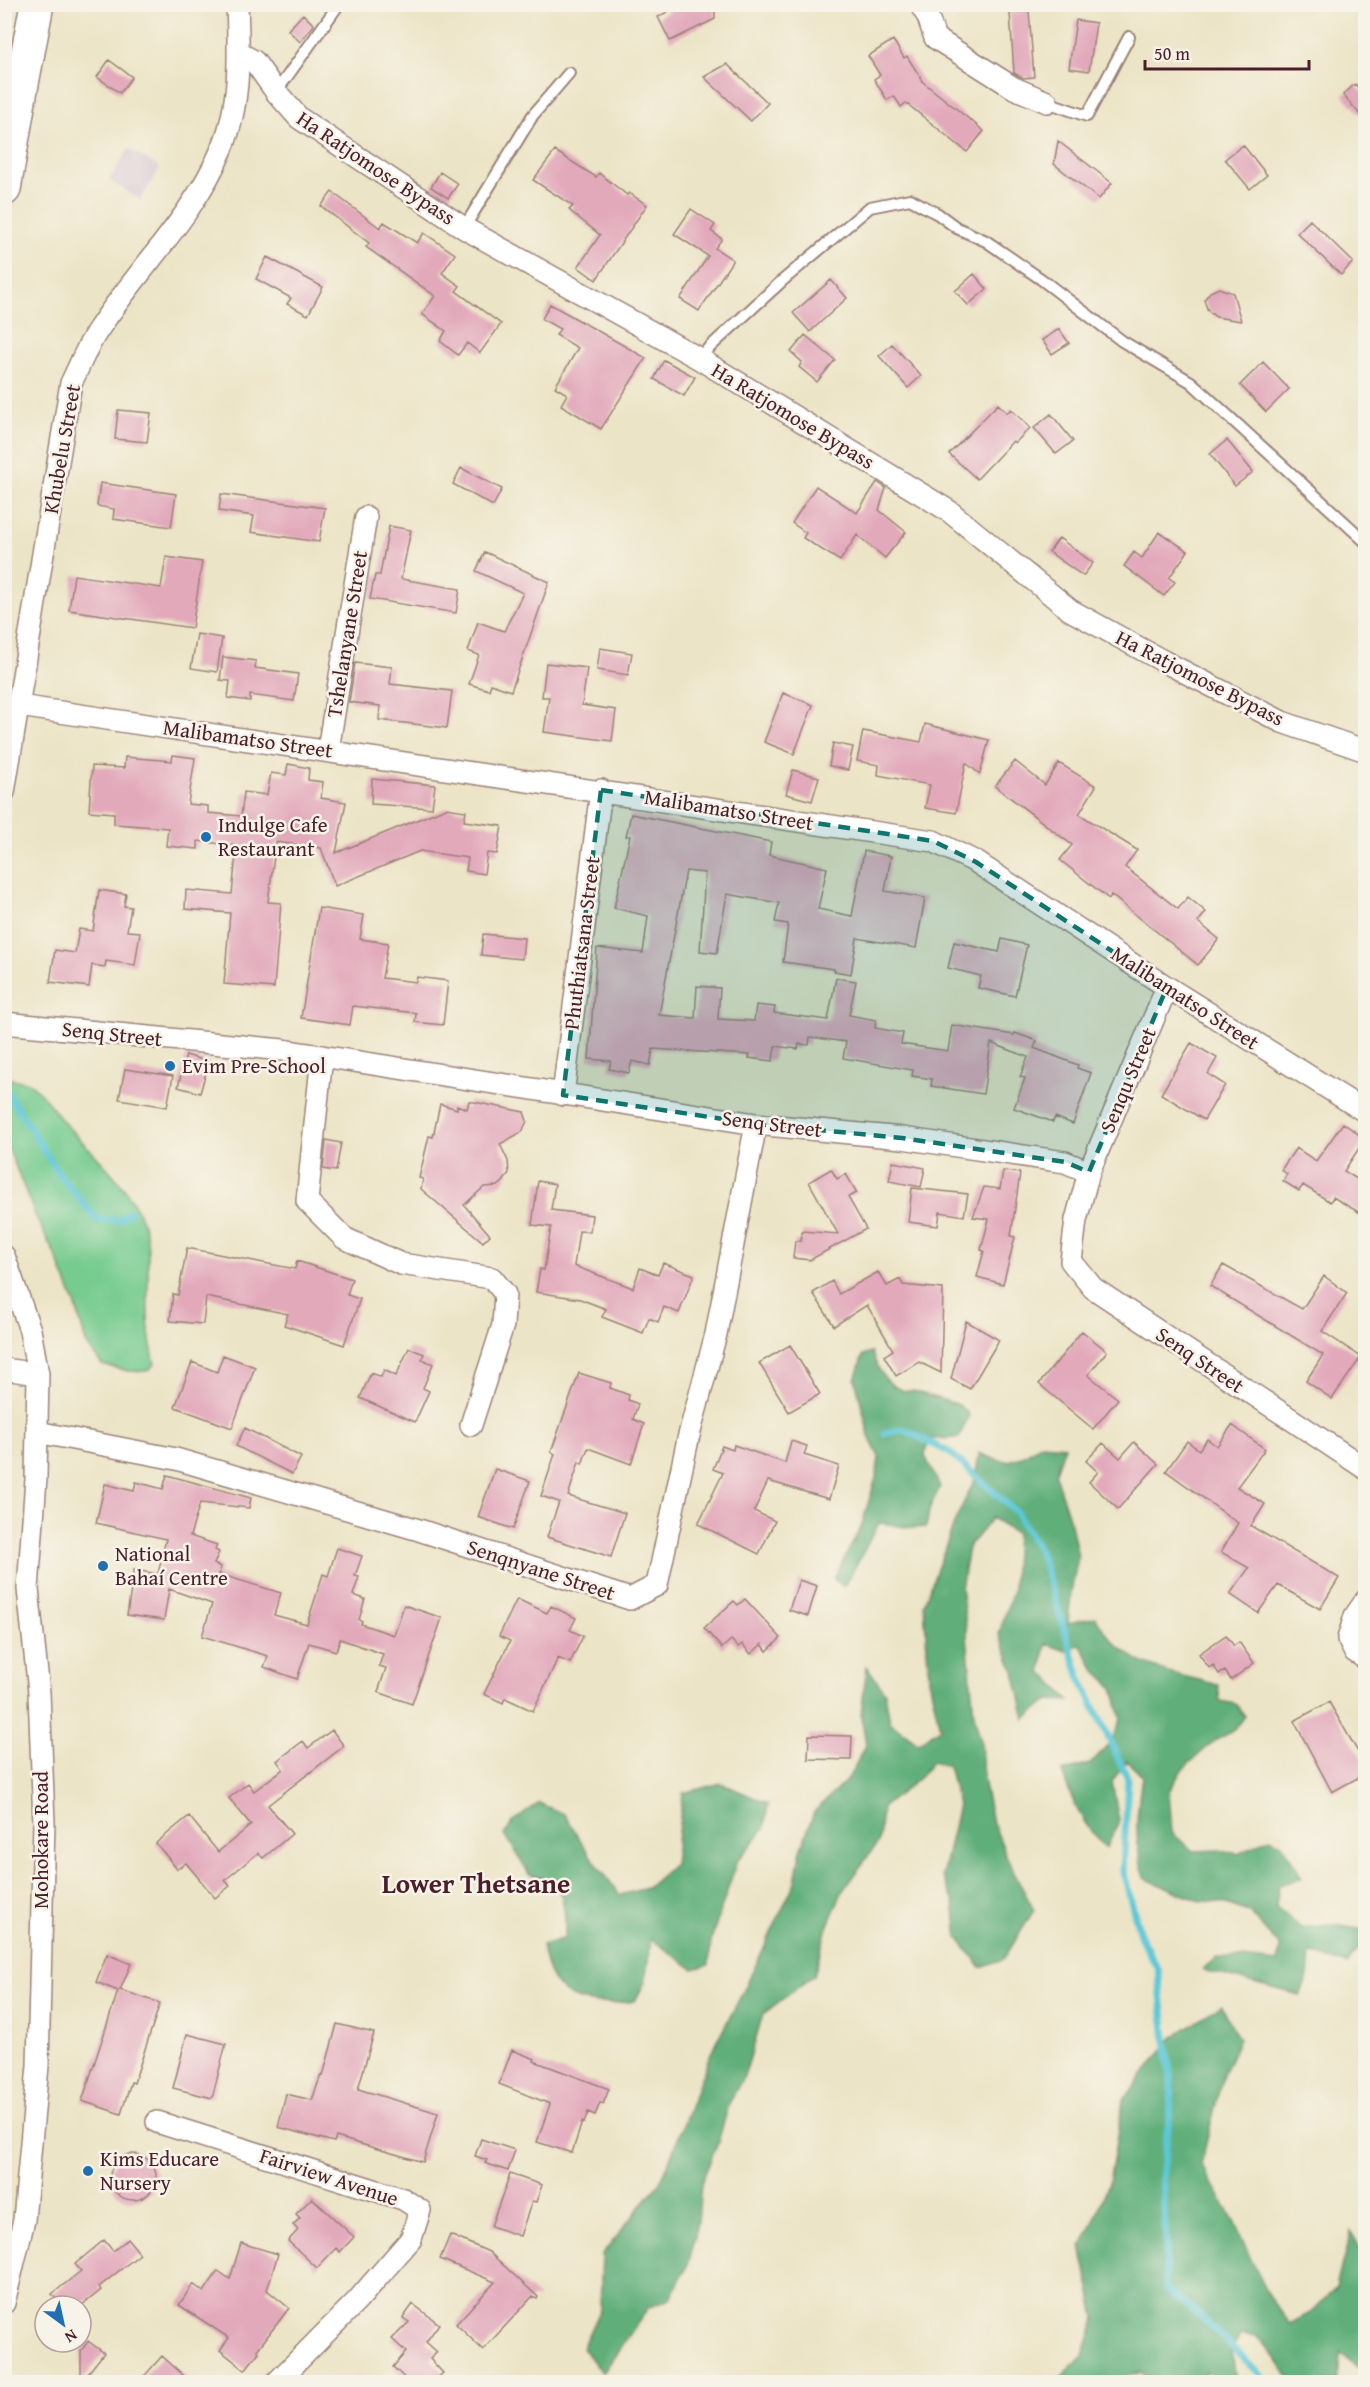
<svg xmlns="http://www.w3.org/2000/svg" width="1370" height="2387" viewBox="0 0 1370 2387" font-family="'Gentium Book Plus',serif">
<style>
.industrial{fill:#cfbdce}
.green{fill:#76cb8f;stroke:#60755d;stroke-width:1.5}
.forest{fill:#60af7a;stroke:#556752;stroke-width:1.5}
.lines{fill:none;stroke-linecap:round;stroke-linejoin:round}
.stream{stroke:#5cc7d7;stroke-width:7}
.building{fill:#e2a9bb}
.service-casing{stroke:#9b8278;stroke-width:14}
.minor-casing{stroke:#9b8278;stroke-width:24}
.primary-casing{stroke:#9b8278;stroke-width:36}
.service{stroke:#fff;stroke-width:10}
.minor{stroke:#fff;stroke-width:21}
.primary{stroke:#fff;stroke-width:33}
.marked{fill:#0f766e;fill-opacity:0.2;stroke:#0f766e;stroke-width:4.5;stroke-dasharray:12 8;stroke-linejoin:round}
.poi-dot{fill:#1f6fb2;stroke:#f7f3e8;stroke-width:2}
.labels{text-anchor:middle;stroke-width:5;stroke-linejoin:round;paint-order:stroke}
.street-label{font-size:21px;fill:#4a1f2b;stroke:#f7f3e8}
.poi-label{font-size:21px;fill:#4a1f2b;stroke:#f7f3e8;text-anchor:start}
.district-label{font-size:27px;font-weight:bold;fill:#4a1f2b;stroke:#f7f3e8}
</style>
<rect width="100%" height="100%" fill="#f7f3e8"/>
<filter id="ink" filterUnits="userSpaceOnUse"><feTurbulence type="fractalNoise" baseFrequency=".0167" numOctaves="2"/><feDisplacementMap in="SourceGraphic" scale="12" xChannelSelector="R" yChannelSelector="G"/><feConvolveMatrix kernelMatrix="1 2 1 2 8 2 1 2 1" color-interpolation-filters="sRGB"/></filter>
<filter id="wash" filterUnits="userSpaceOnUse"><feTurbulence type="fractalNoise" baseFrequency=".008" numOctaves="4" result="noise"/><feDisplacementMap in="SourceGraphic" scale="24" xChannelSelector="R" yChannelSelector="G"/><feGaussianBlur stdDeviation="1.35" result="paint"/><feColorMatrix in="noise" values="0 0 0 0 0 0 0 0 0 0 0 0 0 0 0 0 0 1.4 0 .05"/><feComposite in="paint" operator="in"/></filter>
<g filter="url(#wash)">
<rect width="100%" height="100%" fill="#ece4c6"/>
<path class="industrial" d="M129 149 160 168 140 200 109 180Z"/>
<path class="green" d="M6 1078C13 1080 26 1080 32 1085 41 1091 58 1117 68 1127 100 1161 147 1200 148 1251 149 1292 144 1322 155 1364L148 1371H129L102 1365 86 1343 76 1306 58 1261 36 1217 5 1140Z"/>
<path class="forest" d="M872 1353C878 1371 891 1394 914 1391L959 1405 969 1415 959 1438 928 1439 925 1456 940 1487 930 1507 926 1527C905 1530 898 1524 879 1523L844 1587 834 1579 862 1524 876 1478 879 1457 870 1439 855 1379 863 1355Z
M1041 1444 1065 1446 1055 1475 1071 1524 1078 1557 1071 1592 1068 1623 1096 1617C1123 1668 1168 1671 1218 1685L1220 1701 1236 1704 1245 1716 1235 1730 1214 1741 1181 1771 1169 1791 1172 1833 1193 1851 1220 1850 1238 1854 1270 1838 1282 1843 1302 1878 1279 1885 1276 1907 1301 1928 1333 1925 1365 1930V1947L1362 1943 1347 1965 1310 1952 1308 1977 1300 1995 1202 1970 1216 1958H1241L1278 1962 1280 1947 1249 1912 1223 1903 1196 1900 1144 1878C1134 1839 1136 1817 1142 1776L1127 1761 1112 1781 1119 1821 1106 1848C1084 1827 1072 1802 1062 1772L1090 1764 1112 1741 1121 1719 1113 1687 1095 1670 1080 1644 1066 1651 1046 1644 1041 1671 1070 1701 1048 1700 1025 1719 1014 1671 999 1634 1013 1590 1016 1533 992 1518 968 1547 961 1588 966 1625 974 1715 981 1741 983 1779 991 1818 1011 1867 1034 1910 1004 1959 981 1967 958 1938 954 1902 942 1876 958 1805 948 1766 933 1761 918 1779 882 1808 879 1841 843 1890 827 1927 814 1975 763 2014 745 2074 730 2101 717 2145 701 2183 698 2223 689 2262 670 2299 648 2308 603 2373 582 2348 600 2309 602 2255 662 2179 711 2053 744 1990 795 1882 800 1853 814 1812 848 1779 866 1745 861 1714 867 1666 885 1693 890 1722 918 1743 940 1728 929 1679 924 1604 955 1521 975 1479 979 1453C1010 1467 1015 1461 1041 1444Z
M721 1783 768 1804 764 1829 737 1861 711 1940 709 1965 693 1969 651 1939 645 1982 635 2001C585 2008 550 2003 542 1945L565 1938C565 1904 567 1882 529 1874L505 1834 514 1821 539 1803 564 1814 589 1854 620 1895 647 1888 674 1864 683 1793Z
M1221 2005 1239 2039 1223 2074 1201 2164 1237 2227 1246 2249 1269 2296 1290 2324 1312 2312 1336 2287 1351 2231 1365 2258V2367H1357L1340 2352 1338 2382H1292L1276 2358 1257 2337 1240 2335 1232 2351 1236 2382H1224L1206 2372 1199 2382H1148L1142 2372 1119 2379V2382H1056L1083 2356 1096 2317 1081 2246 1093 2223 1109 2183 1123 2101 1173 2037Z"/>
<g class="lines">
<path class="stream" d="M4 1087 59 1174 97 1220H119L130 1212
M885 1433 903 1429 949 1452 1016 1512 1040 1553 1079 1675 1128 1779 1123 1871 1141 1938 1158 1969 1172 2092 1162 2179 1166 2242 1165 2289 1196 2312 1260 2374 1264 2382"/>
</g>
<g id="blocks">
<path class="building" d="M666 4H711L715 12V19L670 41 658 17 669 11Z
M1029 11 1034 77 1023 78 1014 73 1010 13Z
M303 14 314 25 300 42 288 30Z
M1076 20 1096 23 1089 71 1069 68Z
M893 40 904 58 907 56 923 82 984 131 967 152 906 103 901 107 894 96 887 100 874 79 880 75 868 56Z
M109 60 132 77 120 93 97 77Z
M727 64 768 103 751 121 704 77Z
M1355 84 1365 95V120L1343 95Z
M1058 141 1112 183 1099 199 1054 164Z
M1243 145 1267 175 1250 189 1225 159Z
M555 151 596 177 599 173 627 195 629 193 647 205 596 280 578 267 600 235 569 210 573 206 533 180Z
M440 172 458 184 448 198 431 187Z
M332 192 380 228 384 222 417 243 424 233 455 254 442 273 460 286 456 291 501 324 480 353 467 343 458 355 440 341 446 331 422 314 435 296 366 247 369 243 321 206Z
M691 209 715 225 711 231 722 239 715 248 733 260 699 311 680 299 708 256 674 234Z
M1310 220 1353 262 1341 275 1297 233Z
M267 257 323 287 308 315 287 304 291 298 256 279Z
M974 274 987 289 968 305 955 291Z
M831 280 847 298 810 332 793 313Z
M1219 288 1233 293 1241 321 1216 317 1208 311 1204 300 1210 292Z
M550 304 646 358 601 429 561 405 567 394 555 387 578 348 556 335 560 329 542 319Z
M1059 329 1069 343 1052 354 1042 340Z
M805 335 835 360 817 382 799 367 802 362 791 352Z
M892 344 921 376 908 388 879 356Z
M664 360 695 377 684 396 654 379Z
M1263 362 1289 389 1266 412 1240 385Z
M998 404 1007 413 1011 409 1030 428 1015 443 1013 441 977 479 949 454Z
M118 410 151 413 147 442 115 439Z
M1051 414 1073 441 1056 454 1034 428Z
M1227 440 1253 472 1235 486 1210 454Z
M461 468 502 489 493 506 453 484Z
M877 482 886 488 879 510 906 532 885 558 857 535 840 561 803 538 806 533 792 523 816 486 857 513Z
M100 483 176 494 171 527 113 519 114 509 97 506Z
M221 494 325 508 319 542 251 532 254 516 219 511Z
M389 526 411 530 401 579 460 589 456 613 370 599 375 575H380Z
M1159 532 1188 551 1169 578 1175 582 1164 596 1124 566 1134 552 1142 558Z
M1059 538 1093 563 1083 576 1049 552Z
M485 552 549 582 511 691 491 684 489 690 469 684 479 655 468 651 478 622 504 631 523 593 476 571Z
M166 557 202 562 192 628 69 610 74 575 161 588Z
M197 634 222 638 217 672 191 668Z
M600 648 632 653 628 675 597 670Z
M223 657 256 661 255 668 298 674 294 701 250 695V701L228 698 230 681 220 680Z
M355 663 392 667 390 684 452 691 447 728 379 720 380 706 349 702Z
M546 663 587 668 582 705 616 710 612 741 544 732 549 697H542Z
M783 693 813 705 794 754 764 742Z
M925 724 989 740 980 774 966 763 956 813 925 808 930 785 878 775 879 765 857 761 863 731 921 742Z
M833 743 853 747 848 770 829 766Z
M173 755 195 758 188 804 208 806V813L241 816 244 792 267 795 271 773 286 775 288 764 309 768 308 780 323 782 321 798 346 802 336 853 446 808 466 811 464 821 502 826 497 854 487 853 484 874 466 871 468 858 420 851 335 886 321 848 276 842 268 902 281 903 274 988 224 984 230 913 185 909 186 890 232 894 237 846 198 841V849L166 846 168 828 114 824V813L89 811 92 766 124 768 125 757 172 761Z
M1015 761 1045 785 1059 763 1096 786 1079 814 1137 850 1125 867 1178 909 1188 897 1206 912 1198 922 1219 939 1198 965 1111 895 1109 899 1060 860 1072 845 995 786Z
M793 770 819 777 812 801 786 794Z
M372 779 435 785 432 808 371 804Z
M631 814 771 842 769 855 827 868 818 909 852 916 864 851 891 856 885 891 925 898 916 948 857 938 851 974 834 971V969L783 962 788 924 775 922 779 903 727 894 717 953 700 951 705 873 686 871 659 1015 695 1018 697 986 720 988 718 1019 754 1021 756 1005 775 1007 774 1013 828 1020 836 978 856 981 849 1015 876 1020 875 1028 903 1033 901 1044 948 1051 952 1025 1014 1035 1015 1033 1037 1041 1034 1048 1078 1065 1077 1068 1091 1073 1073 1124 1055 1117 1053 1122 1014 1108 1025 1078 1020 1077 1028 1057 991 1043 983 1094 931 1086 932 1079 912 1076 913 1070 843 1058 846 1042 810 1037 809 1045 799 1044 798 1049 775 1046 773 1061 749 1058 750 1055 653 1049 650 1065 632 1061 629 1073 609 1069 611 1061 589 1059 597 948 643 953 648 916 614 908 630 836H626Z
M99 890 126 894 124 906 131 907 127 931 140 932 135 965 106 961 105 967 92 965 89 987 50 982 55 950 75 953 79 929 93 931Z
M319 908 364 915 360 939 388 943 382 978 416 982 417 977 448 981 443 1025 415 1022 416 1013 353 1006 350 1025 301 1018Z
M483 934 524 938 522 959 481 955Z
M1002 939 1027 945 1015 996 978 988 981 976 948 968 954 942 999 952Z
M1191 1043 1217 1058 1208 1074 1225 1085 1204 1120 1161 1094Z
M186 1055 209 1062 200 1093 178 1087Z
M125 1069 173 1076 167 1107 119 1099Z
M469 1101 524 1112 527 1121 522 1132 500 1144 508 1161 509 1173 503 1182 498 1186 484 1187 464 1205 490 1235 483 1242 421 1189 423 1179 419 1178 429 1136 433 1137 440 1104 457 1109V1105L467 1109Z
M1343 1123 1365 1139 1344 1171 1365 1184V1216L1333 1197 1330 1202 1303 1185 1299 1191 1283 1181 1287 1174 1281 1170 1296 1148 1316 1161Z
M326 1140 341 1143 336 1171 323 1169Z
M893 1162 925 1168 921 1187 889 1181Z
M831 1169 837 1179 846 1174 857 1193 848 1197 866 1229 810 1260 793 1258 795 1241H801L802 1231 838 1234 809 1182Z
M1003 1171 1020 1173 1011 1236 1015 1237 1003 1284 977 1277 984 1251 981 1250 989 1219 973 1217 984 1187 1000 1189Z
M538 1181 555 1184 551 1210 592 1215 590 1232 579 1231 574 1266 633 1288 640 1268 658 1275 663 1263 694 1275 679 1313 664 1307 658 1322 649 1318 643 1333 602 1317 606 1309 580 1299 536 1292 540 1269 544 1270 551 1227 532 1225Z
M912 1188 968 1194 964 1216 940 1212 938 1226 908 1222Z
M187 1248 295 1269 297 1261 352 1279 347 1295 360 1299 344 1345 284 1325 288 1314 206 1297 203 1324 170 1321 173 1294 178 1295Z
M1223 1265 1302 1309 1324 1276 1347 1293 1322 1331 1361 1357 1332 1399 1306 1381 1323 1355 1210 1286Z
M878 1272 887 1286 900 1279 903 1285 943 1289 941 1373 919 1362 896 1376 884 1356 893 1350 867 1305 834 1326 813 1293 832 1281 839 1294Z
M966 1321 999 1340 970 1389 951 1379Z
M1082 1331 1107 1351 1088 1375 1118 1399 1093 1429 1039 1384Z
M790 1345 820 1394 789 1412 759 1363Z
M409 1348 424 1354 422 1359 433 1364 423 1388 429 1391 415 1422 360 1398 371 1373 381 1377 384 1370 396 1376Z
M223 1355 255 1367 232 1428 175 1407 192 1362 217 1372Z
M579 1373 611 1383 610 1388 629 1395 628 1400 638 1404 633 1419 644 1424 631 1464 588 1448 582 1464 579 1462 568 1496 625 1513 611 1557 547 1537 559 1502 541 1496 555 1454 551 1452Z
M1232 1425 1265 1449 1237 1487 1265 1504 1251 1526 1339 1578 1320 1609 1278 1585 1258 1613 1230 1594 1249 1568 1221 1552 1238 1523 1166 1471 1187 1441 1199 1450 1207 1439 1217 1446Z
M245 1428 301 1457 292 1474 236 1446Z
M791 1441 807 1446 804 1455 839 1466 829 1499 768 1481 754 1511 775 1521 759 1554 698 1524 723 1473 713 1469 722 1446 733 1450 734 1445 785 1463Z
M1134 1442 1158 1464 1118 1509 1089 1482 1098 1472 1086 1461 1103 1443 1120 1458Z
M495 1469 530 1481 513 1529 478 1517Z
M167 1475 251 1498 249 1508 200 1503 190 1536 217 1545 215 1550 219 1552 214 1564 221 1567 219 1574 281 1593 274 1615 307 1624 323 1574 328 1576 337 1548 362 1556 355 1576 359 1577 353 1595 365 1599 359 1620 362 1621 361 1624 394 1635 404 1605 442 1618 412 1704 378 1692 386 1668 379 1666 383 1654 340 1639 336 1651 309 1643 297 1679 264 1667 268 1656 202 1636 212 1604 169 1589 164 1620 127 1615 134 1570 158 1574 166 1539 96 1523 105 1484 134 1491 136 1482 163 1489Z
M799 1580 817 1586 808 1616 789 1610Z
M517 1599 547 1613 551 1606 576 1618 570 1630 583 1636 570 1663 558 1658 533 1711 505 1698 503 1703 484 1694 510 1641 499 1636Z
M745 1599 781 1638 767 1651 762 1644 751 1654 742 1644 738 1647 731 1640 722 1648 704 1628 734 1601 738 1605Z
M1226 1635 1234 1646 1239 1642 1254 1663 1231 1680 1225 1671 1219 1674 1213 1665 1209 1668 1199 1654Z
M1329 1702 1365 1764V1774L1332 1792 1294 1721Z
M332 1730 344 1746 268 1805 292 1834 263 1858 258 1853 225 1880 230 1886 215 1898 186 1863 177 1869 156 1843 189 1816 218 1852 251 1825 229 1798 248 1783 254 1791 283 1769 277 1761 303 1741 308 1748Z
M809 1735 852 1736 851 1760 808 1759Z
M107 1954 131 1964 120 1990 160 2003 134 2083 131 2082 121 2114 82 2101 118 1991 96 1982Z
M337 2024 374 2033 358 2089 438 2113 423 2162 336 2137 334 2142 278 2127 286 2094 312 2100 321 2075 323 2076Z
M187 2034 226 2044 212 2098 173 2088Z
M512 2050 535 2059 534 2061 609 2089 603 2104 600 2103 595 2115 588 2112 584 2123 582 2122 572 2153 537 2142 550 2104 499 2084Z
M481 2139 515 2150 508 2171 485 2163 487 2160 475 2156Z
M110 2177a23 23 0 1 1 46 0a23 23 0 1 1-46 0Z
M510 2174 542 2185 536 2202 532 2201 520 2236 491 2226Z
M312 2198 354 2237 340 2252 336 2248 317 2268 288 2241 298 2230 293 2225 300 2218 296 2214Z
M450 2235 489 2252 538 2297 537 2299 532 2297 483 2350 456 2324 495 2282 440 2259Z
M128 2239 140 2254 99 2287 101 2290 81 2306H62L52 2294 81 2271 75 2264 104 2240 113 2251Z
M241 2243 278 2254 267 2290 289 2308 257 2350 259 2352 245 2370 220 2350 229 2338 179 2305 193 2284 204 2292 218 2271 230 2279Z
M413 2304 439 2324 426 2342 437 2352 430 2359 443 2373 433 2382H409L393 2367 406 2352 392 2339 409 2322 403 2318Z
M88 2341 104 2353 81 2382V2351Z
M162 2356 191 2382H139Z"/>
</g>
</g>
<g filter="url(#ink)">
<use href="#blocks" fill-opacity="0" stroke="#9b8278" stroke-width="1.5"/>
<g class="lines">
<defs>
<path id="service" d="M276 92 339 4
M1047 102 1087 116 1129 37
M464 228 533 115 569 73
M698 358 782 281 870 207 910 199 938 214 957 228 986 241 1041 279 1122 341 1191 382 1366 542"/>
<path id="minor" d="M920 4 928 17 935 38 1014 88 1047 102
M239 53 254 61 276 92 299 118 464 228 698 358 949 511 1070 610 1163 661 1282 722 1366 751
M19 706 933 841 976 862 1167 987 1366 1112
M328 750 366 517
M4 792 71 383C80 365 87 346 98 330 138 269 193 217 222 149 241 104 239 52 237 4
M4 1023 283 1050 756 1124 902 1138 1065 1162 1089 1172 1076 1220 1071 1261 1093 1288 1366 1469
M322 1056 307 1201 344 1238 401 1264 492 1278 505 1294 503 1325 471 1425
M563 1095 601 790
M1089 1172 1167 987
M4 1256 30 1330 38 1374 36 1479 28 1589 39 1692 44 1823 38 2066 24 2220 4 2303
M4 1369 38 1374
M37 1432 176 1459 419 1530 630 1599 657 1585 688 1439 716 1334 756 1124
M1366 1600 1355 1616 1348 1639 1354 1651 1366 1659
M157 2122 403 2199 420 2210 411 2239 357 2301 277 2382"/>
<path id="primary" d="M4 189 21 89 37 4"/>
</defs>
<use href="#service" class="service-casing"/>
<use href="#minor" class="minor-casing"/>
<use href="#primary" class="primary-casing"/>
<use href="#service" class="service"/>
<use href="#minor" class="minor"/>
<use href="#primary" class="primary"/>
</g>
</g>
<path class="marked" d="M601 790 933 841 976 862 1167 987 1089 1172 1065 1162 902 1138 756 1124 563 1095Z"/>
<g class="poi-dot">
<circle cx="206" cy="837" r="6"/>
<circle cx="170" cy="1066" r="6"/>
<circle cx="103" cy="1566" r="6"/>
<circle cx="88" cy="2171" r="6"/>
</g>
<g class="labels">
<g class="street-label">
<text transform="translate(376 168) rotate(34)" y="7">Ha Ratjomose Bypass</text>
<text transform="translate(793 416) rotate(31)" y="7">Ha Ratjomose Bypass</text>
<text transform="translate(62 449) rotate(-80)" y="7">Khubelu Street</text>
<text transform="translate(347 634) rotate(-81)" y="7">Tshelanyane Street</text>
<text transform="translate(1200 678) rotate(27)" y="7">Ha Ratjomose Bypass</text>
<text transform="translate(248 739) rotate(8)" y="7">Malibamatso Street</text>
<text transform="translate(729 810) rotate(9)" y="7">Malibamatso Street</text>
<text transform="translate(582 943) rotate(-83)" y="7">Phuthiatsana Street</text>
<text transform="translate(1185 998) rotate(33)" y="7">Malibamatso Street</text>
<text transform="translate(112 1034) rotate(6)" y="7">Senq Street</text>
<text transform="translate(1128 1080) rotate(-67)" y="7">Senqu Street</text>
<text transform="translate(772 1124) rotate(7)" y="7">Senq Street</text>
<text transform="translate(1200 1360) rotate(34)" y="7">Senq Street</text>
<text transform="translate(541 1570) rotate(18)" y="7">Senqnyane Street</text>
<text transform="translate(41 1840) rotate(-90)" y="7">Mohokare Road</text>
<text transform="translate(329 2177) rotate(18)" y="7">Fairview Avenue</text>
</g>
<g class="poi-label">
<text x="218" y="832">Indulge Cafe<tspan x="218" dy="24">Restaurant</tspan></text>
<text x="182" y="1073">Evim Pre-School</text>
<text x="115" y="1561">National<tspan x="115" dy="24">Bahaí Centre</tspan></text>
<text x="100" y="2166">Kims Educare<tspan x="100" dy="24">Nursery</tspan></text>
</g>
<g class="district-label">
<text x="476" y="1893">Lower Thetsane</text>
</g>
</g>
<rect width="1370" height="2387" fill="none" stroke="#f7f3e8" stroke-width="24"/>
<g transform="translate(63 2324) rotate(147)"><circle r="28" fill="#f7f3e8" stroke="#b29e9c" stroke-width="1.5"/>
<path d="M0-4.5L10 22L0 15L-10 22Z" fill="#1f6fb2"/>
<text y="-9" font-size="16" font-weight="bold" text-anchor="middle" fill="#4a1f2b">N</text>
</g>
<path d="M1145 60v9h164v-9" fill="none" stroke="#4a1f2b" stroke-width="3"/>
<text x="1154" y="60" font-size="18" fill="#4a1f2b" stroke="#f7f3e8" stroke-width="4.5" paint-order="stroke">50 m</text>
</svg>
